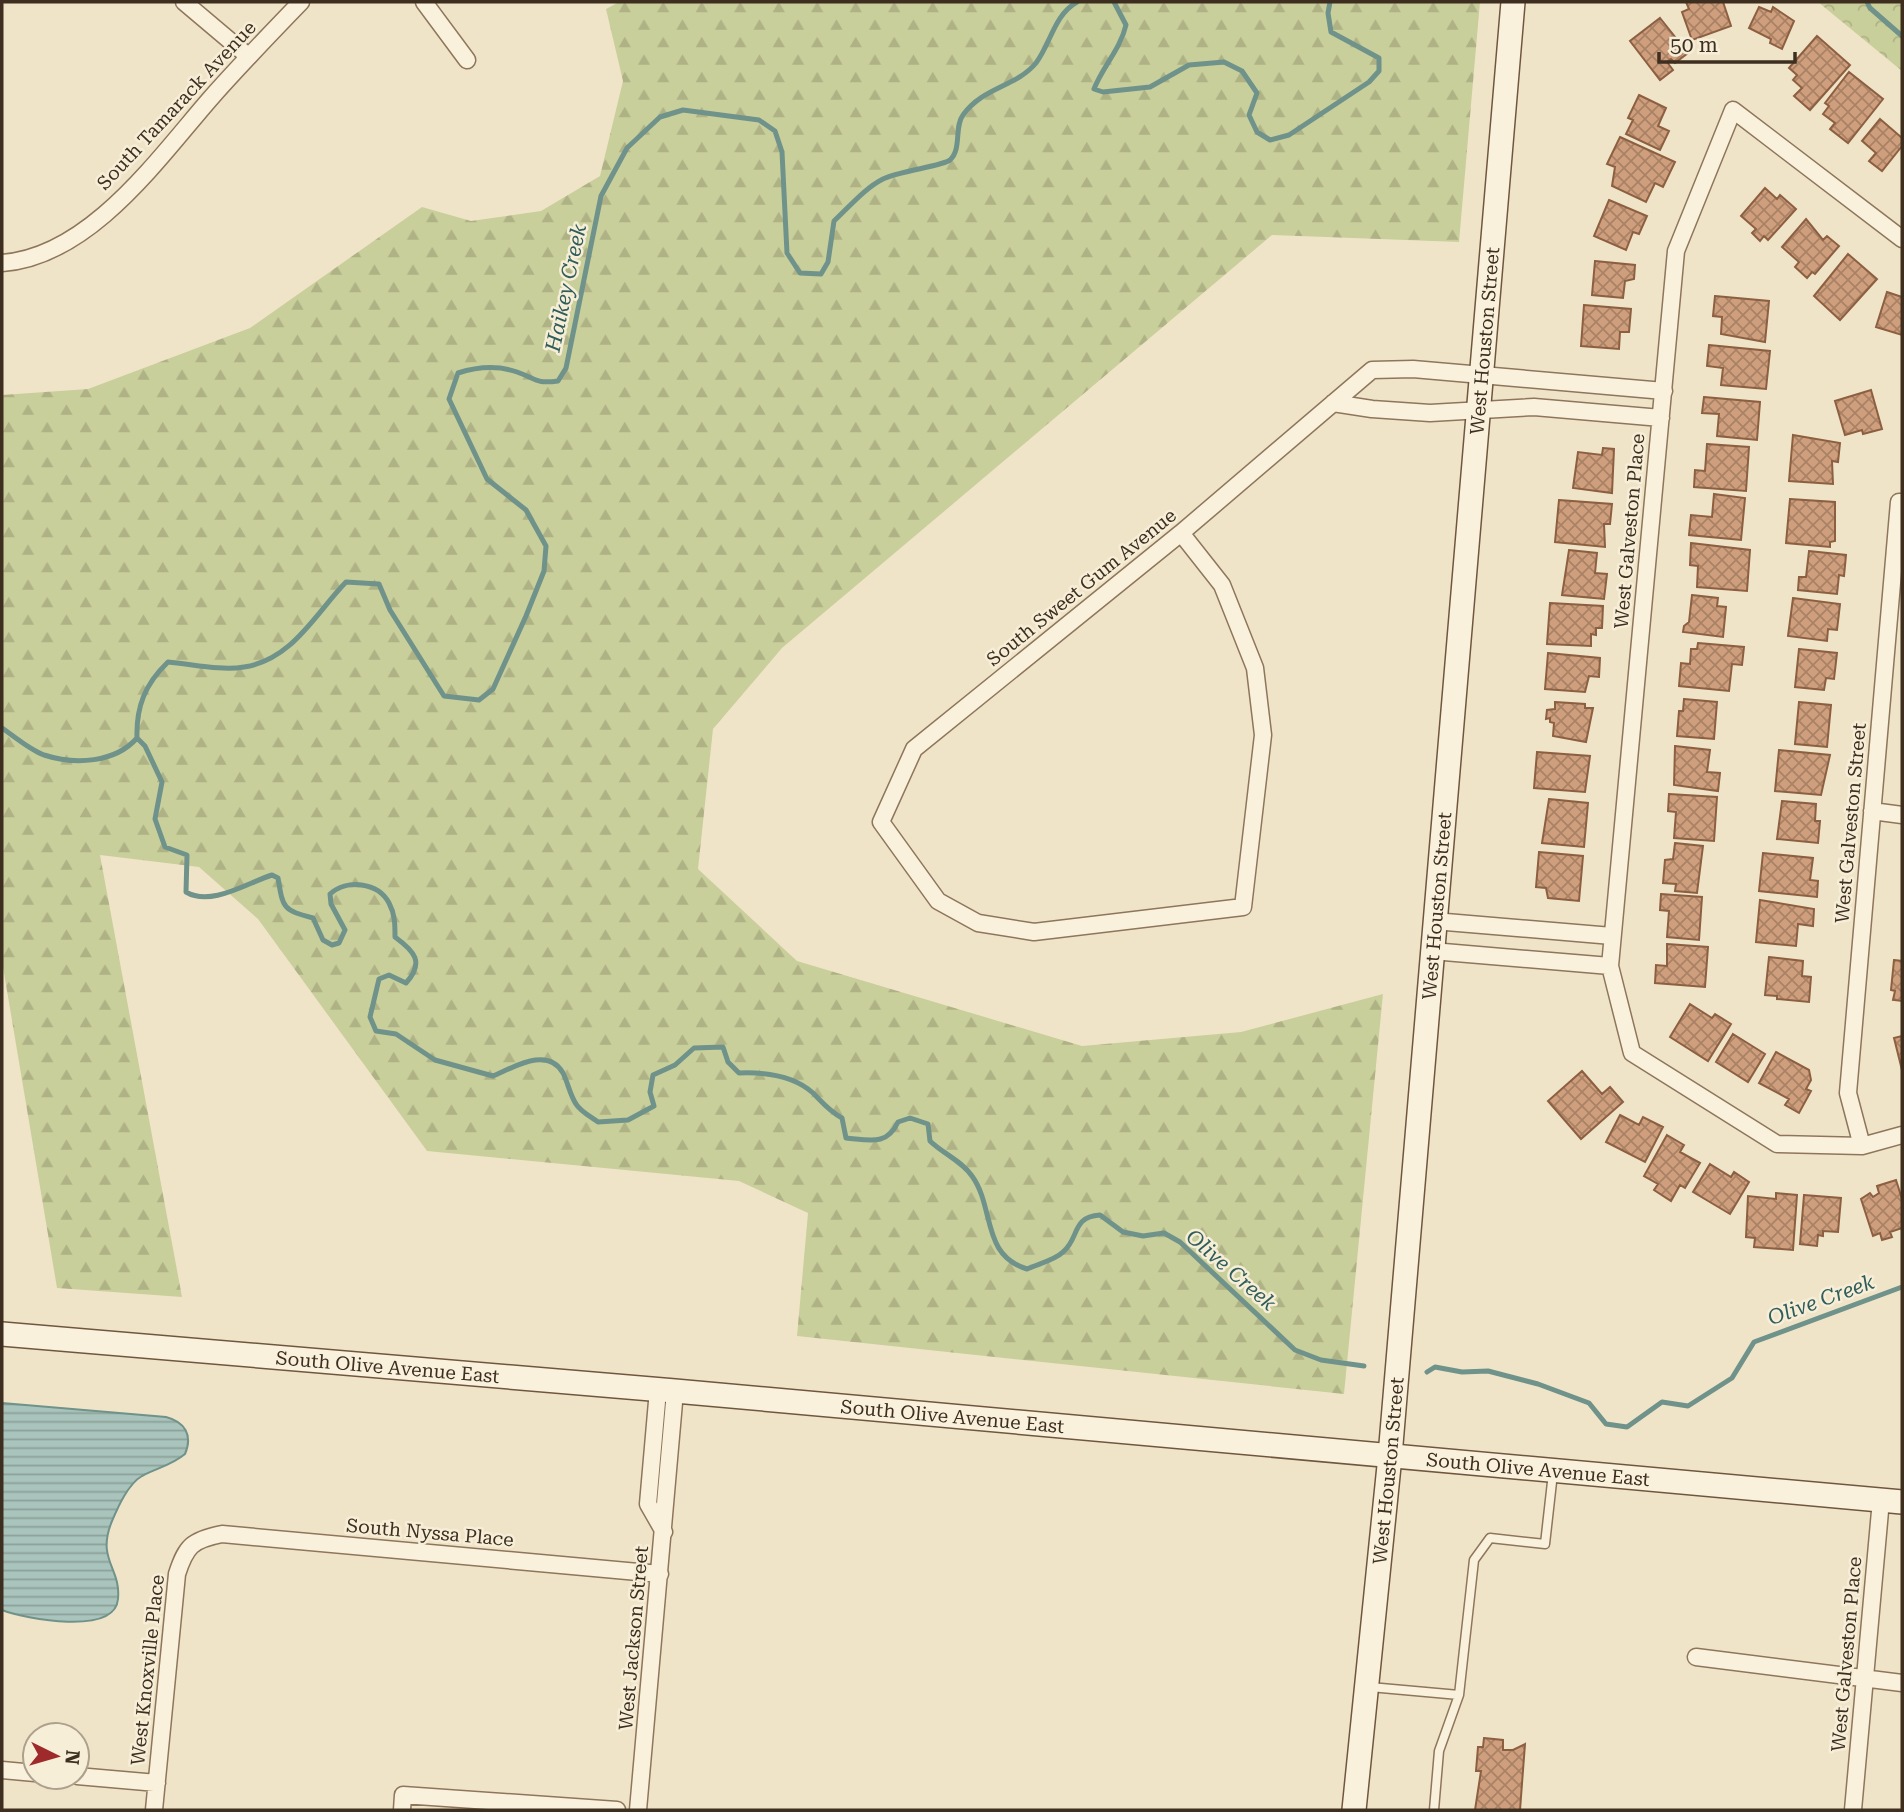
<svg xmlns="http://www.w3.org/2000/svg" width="1904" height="1812" viewBox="0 0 1904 1812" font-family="'Roboto Serif',serif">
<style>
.forest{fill:url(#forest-firs)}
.park{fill:url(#park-crowns)}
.water{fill:url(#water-rules);stroke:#6f938a;stroke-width:2}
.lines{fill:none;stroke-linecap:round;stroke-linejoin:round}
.stream{stroke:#6f938a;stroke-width:5}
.building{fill:url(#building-cross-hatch);stroke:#8d5f41;stroke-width:2}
.lane-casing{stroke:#8d765c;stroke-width:11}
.street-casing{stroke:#8d765c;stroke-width:19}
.secondary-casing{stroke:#6f573f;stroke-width:26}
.lane{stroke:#faf1dc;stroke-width:8}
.street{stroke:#faf1dc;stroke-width:16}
.secondary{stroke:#faf1dc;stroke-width:23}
.labels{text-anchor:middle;stroke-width:5;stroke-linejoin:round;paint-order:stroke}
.street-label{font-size:19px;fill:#3d2e20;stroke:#f7eed8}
.water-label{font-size:21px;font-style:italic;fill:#2f5d5a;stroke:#f7eed8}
</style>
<defs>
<pattern id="forest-firs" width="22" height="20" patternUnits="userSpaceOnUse" patternTransform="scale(1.75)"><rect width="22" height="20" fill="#c9cf9b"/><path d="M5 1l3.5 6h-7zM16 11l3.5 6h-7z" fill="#aeb285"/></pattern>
<pattern id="park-crowns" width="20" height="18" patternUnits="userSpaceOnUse" patternTransform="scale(1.75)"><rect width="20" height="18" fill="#c9cf9b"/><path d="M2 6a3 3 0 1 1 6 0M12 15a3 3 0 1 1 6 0" fill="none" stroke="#aeb285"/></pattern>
<pattern id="water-rules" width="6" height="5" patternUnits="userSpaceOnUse" patternTransform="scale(1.75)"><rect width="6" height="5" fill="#a9c4bc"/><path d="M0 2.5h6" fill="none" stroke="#8ba098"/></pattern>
<pattern id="building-cross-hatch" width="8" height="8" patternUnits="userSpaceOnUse" patternTransform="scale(1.75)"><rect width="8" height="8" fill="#cf9f7d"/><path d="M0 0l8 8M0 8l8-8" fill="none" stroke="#a98266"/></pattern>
</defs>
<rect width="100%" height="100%" fill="#f0e4c8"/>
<path class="forest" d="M619 2H1480L1459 242 1272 235 782 648 713 729 698 869 797 961 1082 1046 1241 1032 1383 994 1344 1394 797 1336 808 1213 739 1181 427 1151 258 919 199 867 100 855 182 1297 57 1288 2 961V395L88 389 250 328 422 207 471 221 541 211 600 176 623 81 606 9Z"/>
<path class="park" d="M1818 2H1902V71Z"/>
<path class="water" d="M2 1403 166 1417C185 1422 193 1435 185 1454 172 1465 157 1468 142 1476 128 1484 118 1507 112 1521 96 1560 121 1567 118 1599 115 1636 25 1619 2 1610Z"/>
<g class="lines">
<path class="stream" d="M1114 2 1126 25C1120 50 1103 66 1094 89L1103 92 1150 87 1189 65 1224 62 1242 71 1257 93 1249 115 1257 132 1270 140 1289 135 1369 82 1379 71V58L1331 32 1328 13 1330 2
M1867 2 1870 8 1902 36
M2 728C15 737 30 750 44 755 75 765 115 763 137 738 136 707 145 684 168 662 192 664 221 671 244 667 292 660 315 614 346 582L379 584 390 610 444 696 479 700 493 689 526 616 544 571 546 546 526 510 487 479 449 399 458 373C477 367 497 365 517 372 537 379 535 384 558 381L566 368 601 196 627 148 660 117 683 110 759 120 775 131 782 152 787 253 800 273 821 274 828 262 834 221C849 207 865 188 883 179 899 171 943 166 950 160 962 149 954 127 963 115 983 87 1016 87 1036 63 1051 43 1054 15 1077 2
M137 738 145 746 162 782 155 819 165 847 187 855 186 892C211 907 247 883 272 875L278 878C283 909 283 910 313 918L323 940 332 945 339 943 345 930 331 904 330 894C346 879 378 882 389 903 395 914 395 924 395 937 414 951 425 962 406 983L389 975 379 979 370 1017 376 1031 396 1034 435 1060 493 1076C514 1067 548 1046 563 1073 568 1083 570 1095 576 1104 580 1111 591 1117 598 1122L628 1120 654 1106 650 1092 653 1075 675 1065 694 1048 723 1047 728 1062 739 1073C764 1072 793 1075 813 1093 823 1103 829 1111 842 1118L846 1138C870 1140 887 1146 898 1122L910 1118 928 1124 930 1141C942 1153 962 1161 972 1176 995 1208 981 1255 1027 1269 1038 1264 1055 1260 1063 1252 1080 1238 1071 1217 1100 1215L1123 1232 1143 1236 1164 1233 1180 1242 1295 1350 1321 1360 1364 1366
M1427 1372 1435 1367 1462 1372 1488 1371 1538 1384 1589 1403 1606 1424 1627 1427 1662 1402 1688 1406 1732 1378 1754 1342 1902 1287"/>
</g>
<path class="building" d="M1686 2H1723L1731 26 1692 40 1682 12 1689 9Z
M1759 7 1771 12 1773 7 1794 21 1782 49 1770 43 1771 39 1749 28Z
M1660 18 1688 53 1675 63 1671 59 1667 62 1673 70 1660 80 1630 41Z
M1817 36 1850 65 1810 110 1794 96 1802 88 1793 80 1797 75 1789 68Z
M1849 72 1883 99 1848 143 1830 129 1835 123 1823 114 1829 106 1825 103Z
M1639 95 1666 108 1658 126 1669 131 1660 150 1626 134 1633 120 1628 118Z
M1880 119 1902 138V146L1882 171 1869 161 1876 153 1862 141Z
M1620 137 1675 162 1663 187 1655 183 1646 202 1612 186 1615 167 1607 164Z
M1765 188 1777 199 1780 195 1796 209 1768 240 1764 236 1760 241 1752 233 1756 229 1741 216Z
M1609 200 1647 216 1639 234 1633 232 1626 250 1594 236Z
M1806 219 1823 240 1827 236 1839 246 1815 274 1812 272 1807 278 1795 267 1799 262 1782 247Z
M1848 254 1877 279 1840 320 1814 296Z
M1595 261 1635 265 1634 279 1625 281 1623 298 1592 295Z
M1887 292 1902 297V335L1876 327Z
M1715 296 1769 301 1765 342 1721 334 1722 317 1713 316Z
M1584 305 1631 309 1629 332H1620L1619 349 1581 346Z
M1709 345 1770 351 1766 389 1721 385 1723 368 1707 366Z
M1871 390 1882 429 1863 434 1862 430 1845 435 1835 401Z
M1704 397 1760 402 1757 440 1717 436 1719 414 1702 413Z
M1793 435 1840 443 1838 462 1832 461 1833 484 1789 481Z
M1707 444 1749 447 1746 491 1694 487 1695 470 1705 471Z
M1603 448 1614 449 1612 493 1573 488 1578 452 1602 455Z
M1714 494 1745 498 1741 540 1689 535 1691 515 1712 517Z
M1790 499 1835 502V541L1830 542V547L1786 543Z
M1559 500 1612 504 1610 524H1604L1605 547 1555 542Z
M1691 543 1750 550 1747 591 1697 587 1698 566 1690 565Z
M1569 550 1597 553 1595 573 1607 574 1604 599 1562 595Z
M1809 551 1846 555 1844 576 1839 575 1837 594 1798 590 1799 577H1806Z
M1692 595 1718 598 1717 606 1726 607 1723 637 1683 632 1684 626 1689 622Z
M1793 598 1840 604 1837 630 1828 629 1827 641 1788 636Z
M1550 603 1603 606 1602 628H1596V635L1591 634V646L1547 644Z
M1698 643 1744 647 1742 665 1732 664 1729 691 1679 686 1681 663 1690 664 1691 649H1697Z
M1799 649 1837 653 1834 679 1826 678 1824 690 1795 687Z
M1548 653 1600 658 1599 677 1589 676 1585 692 1545 689Z
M1684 699 1717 702 1714 739 1677 736 1679 711H1683Z
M1555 702 1585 704V708H1593L1586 742 1553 736 1554 723 1550 722V718L1546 719 1547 710 1555 709Z
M1799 702 1831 705 1827 747 1795 744Z
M1675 746 1710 750 1707 772 1720 773 1718 791 1674 785Z
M1779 750 1830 755 1821 795 1775 791Z
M1537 752 1590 756 1585 792 1534 788Z
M1669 794 1717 797 1714 841 1674 838 1676 812 1668 811Z
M1549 799 1588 803 1584 847 1542 843Z
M1782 801 1816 804 1815 821H1820L1818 843 1777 839Z
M1675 843 1703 846 1697 893 1675 891 1676 884 1663 883 1665 860 1673 859Z
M1539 852 1583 856 1579 901 1548 898 1546 888 1536 887Z
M1763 853 1813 858 1810 880 1818 881 1817 897 1759 891Z
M1661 894 1702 897 1699 940 1667 937 1669 911 1660 910Z
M1760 900 1814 909 1813 926 1798 924 1796 946 1756 942Z
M1667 944 1708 947 1705 987 1655 983 1656 965 1667 966Z
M1769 957 1803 961 1802 976 1811 977 1809 1002 1777 999V996L1765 995Z
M1894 960 1902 961V1001L1893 1000 1895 991 1891 990Z
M1690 1004 1712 1018 1715 1014 1731 1024 1708 1061 1670 1037Z
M1733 1034 1765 1054 1748 1082 1716 1062Z
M1902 1036V1070L1894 1038Z
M1776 1052 1809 1070 1811 1080 1806 1089 1811 1091 1799 1113 1785 1105 1789 1099 1759 1083Z
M1582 1071 1602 1094 1610 1087 1623 1102 1581 1139 1548 1101Z
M1620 1115 1639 1125 1643 1117 1663 1127 1645 1162 1606 1142Z
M1667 1135 1684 1145 1680 1152 1700 1163 1685 1188 1680 1185 1671 1201 1654 1190 1658 1184 1644 1176Z
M1710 1164 1731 1177 1734 1172 1749 1182 1730 1214 1693 1192Z
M1896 1180 1902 1199V1228L1890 1232 1892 1237 1882 1240 1880 1233 1873 1236 1861 1199 1870 1193 1873 1197 1879 1193 1877 1186Z
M1776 1193 1797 1195 1793 1250 1754 1247 1755 1238 1746 1237 1748 1196 1776 1199Z
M1804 1195 1841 1198 1838 1232 1823 1231V1236L1818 1235 1817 1246 1800 1244Z
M1484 1738 1503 1740V1750H1513L1525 1744 1520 1810H1475L1481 1771H1476L1478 1747H1483Z"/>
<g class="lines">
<defs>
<path id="lane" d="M1370 1687 1459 1695 1474 1560 1490 1538 1545 1544 1553 1473
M1434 1810 1439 1751 1459 1695"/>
<path id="street" d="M184 2 248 56
M424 2 467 60
M1902 239 1733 110 1676 251 1610 966 1632 1053 1777 1144 1862 1146 1902 1135
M2 263C89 257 157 160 210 99 239 66 270 34 301 2
M1333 403 1372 409 1430 413 1534 407 1661 418
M1181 533 1222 585 1255 668 1263 735 1243 907 1034 932 978 923 938 901 881 822 914 749 1181 533 1372 370 1413 369 1664 391
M1872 811 1902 815
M1434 921 1612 936
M1432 951 1610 966
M1862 1146 1848 1093 1899 502H1902
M658 1390 648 1504 664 1532
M1696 1657 1902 1683
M2 1770 35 1773
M77 1776 157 1783
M154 1810 177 1574C186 1546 192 1540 222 1534L660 1574
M402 1810 403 1795 617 1810
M638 1810 675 1391
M1853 1810 1881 1500"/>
<g id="secondary">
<path id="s1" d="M2 1334 675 1391 1902 1502"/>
<path id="s2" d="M1354 1810 1390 1456 1513 2"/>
</g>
</defs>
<use href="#lane" class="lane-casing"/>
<use href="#street" class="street-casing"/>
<use href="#secondary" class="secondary-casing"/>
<use href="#lane" class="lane"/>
<use href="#street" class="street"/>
<use href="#secondary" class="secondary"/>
</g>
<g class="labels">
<g class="street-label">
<text transform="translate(176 105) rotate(-47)" y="7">South Tamarack Avenue</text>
<text dy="7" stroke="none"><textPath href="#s2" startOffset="1475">West Houston Street</textPath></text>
<text transform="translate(1629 531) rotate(-85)" y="7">West Galveston Place</text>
<text transform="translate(1081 587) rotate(-39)" y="7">South Sweet Gum Avenue</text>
<text transform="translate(1850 823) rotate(-85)" y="7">West Galveston Street</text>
<text dy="7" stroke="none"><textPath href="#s2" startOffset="908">West Houston Street</textPath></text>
<text dy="7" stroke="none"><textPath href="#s1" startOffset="387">South Olive Avenue East</textPath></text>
<text dy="7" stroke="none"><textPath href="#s1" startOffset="954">South Olive Avenue East</textPath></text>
<text dy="7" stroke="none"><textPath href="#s1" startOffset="1542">South Olive Avenue East</textPath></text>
<text dy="7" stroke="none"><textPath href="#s2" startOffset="341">West Houston Street</textPath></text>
<text transform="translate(430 1532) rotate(5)" y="7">South Nyssa Place</text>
<text transform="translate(633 1638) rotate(-85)" y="7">West Jackson Street</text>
<text transform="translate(1846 1654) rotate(-85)" y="7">West Galveston Place</text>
<text transform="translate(147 1670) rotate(-84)" y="7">West Knoxville Place</text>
</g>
<g class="water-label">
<text transform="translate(566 288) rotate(-78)" y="7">Haikey Creek</text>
<text transform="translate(1231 1270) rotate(41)" y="7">Olive Creek</text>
<text transform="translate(1821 1300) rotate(-20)" y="7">Olive Creek</text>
</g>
</g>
<rect width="1904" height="1812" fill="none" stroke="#3d2e20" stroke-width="7"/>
<g transform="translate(56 1756) rotate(95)"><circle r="33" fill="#f7eed8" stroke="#ada18e" stroke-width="2"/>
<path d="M0-5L12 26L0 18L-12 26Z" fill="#9e2a2b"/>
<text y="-10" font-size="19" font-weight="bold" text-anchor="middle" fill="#3d2e20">N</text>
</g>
<path d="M1659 52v10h136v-10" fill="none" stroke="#3d2e20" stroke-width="3.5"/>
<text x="1670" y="52" font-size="21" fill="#3d2e20" stroke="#f7eed8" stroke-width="5" paint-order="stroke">50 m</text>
</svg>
